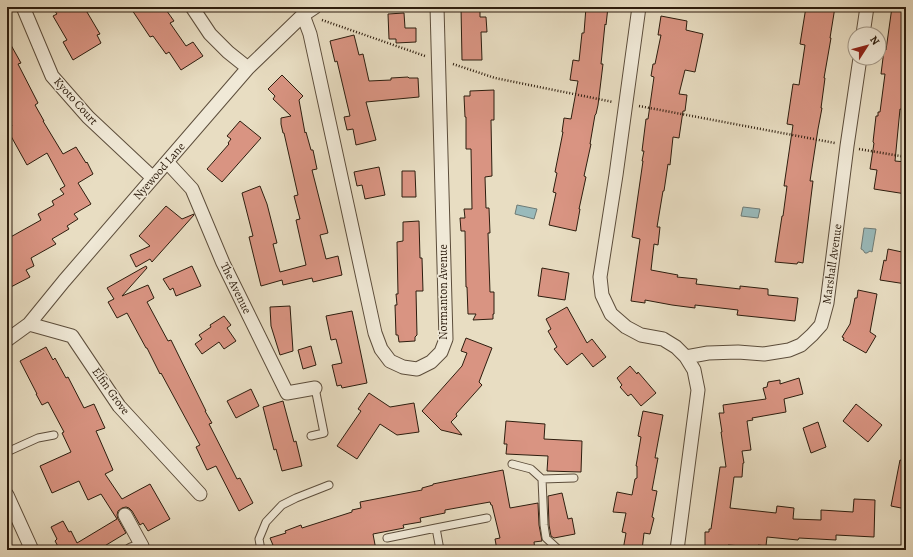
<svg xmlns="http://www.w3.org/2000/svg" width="913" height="557" viewBox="0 0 913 557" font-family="Alegreya,serif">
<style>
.water{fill:#99babb;stroke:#6e7b76}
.building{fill:#d99482;stroke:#2d1d0e}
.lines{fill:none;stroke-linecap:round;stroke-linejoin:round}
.service-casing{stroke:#5c4d3b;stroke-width:9}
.minor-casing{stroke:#5c4d3b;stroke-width:15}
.path{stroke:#2d1d0e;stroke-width:2.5;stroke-dasharray:1 2;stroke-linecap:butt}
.service{stroke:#f0e9d7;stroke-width:7}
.minor{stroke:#f0e9d7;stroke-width:13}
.labels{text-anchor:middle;stroke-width:3;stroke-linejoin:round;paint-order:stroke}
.street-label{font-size:12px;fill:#2d1d0e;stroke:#f0e9d7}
</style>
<rect width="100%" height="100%" fill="#e8ddc2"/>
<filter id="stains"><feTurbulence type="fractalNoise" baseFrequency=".005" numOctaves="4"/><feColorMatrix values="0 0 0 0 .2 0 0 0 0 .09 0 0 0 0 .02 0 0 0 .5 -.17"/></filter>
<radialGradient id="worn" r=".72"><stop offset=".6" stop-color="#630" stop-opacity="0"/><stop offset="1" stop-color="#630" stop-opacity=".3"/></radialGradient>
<path class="water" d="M517 205 537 209 534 219 515 214Z
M743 207 760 209 758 218 741 216Z
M864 228 876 229 872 252 870 251 867 253H865L863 250 861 249Z"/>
<path class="building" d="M52 7H84L100 34 97 35 101 43 73 60 63 42 67 40 53 16 57 14Z
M130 7H164L174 21 170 23 186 46 193 42 203 56 181 70 169 52 166 54 153 36 150 37Z
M461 7H480V17H486L487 32H481L482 60H462Z
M586 7H608L606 25 605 24 601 64H603L598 105 596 114 595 115 590 144H591L584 176 586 177 579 209H580L576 231 549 225 556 193 553 192 557 173 555 172 563 132H562L564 118 571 119 578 81 570 80 573 60 579 61 582 33H584Z
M806 7H835L830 38H831L824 78H825L821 108H822L818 129 810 181H813L811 197 803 263 798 262 797 264 775 262 782 216H783L787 186H784L793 125 787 124 793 84 799 85 805 45 800 44Z
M892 7H906V110L900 109 895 161 906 162V194L874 189 877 170 870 169 874 143 873 142 876 116H878V112H880L885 74H881L884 50H886Z
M404 13 405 28H416V42L396 43V39H389L388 14Z
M661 16 687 21 686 30 703 34 695 72 685 70 679 94 687 95 685 111H683L679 138 673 137 670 165 668 164 664 191H663L657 227H660L658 245 654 244 651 270 678 275 677 277 697 279 696 284 740 289V286L768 289V295L798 298 795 321 737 315 738 310 695 305V308L672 305 645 300V303L631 301 640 239 632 237 643 161H642L644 151H642L646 119H648L654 77 651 76 653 64H655L661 35H658Z
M354 35 359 55 363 54 369 81 391 80V78L408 77 409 78H418L419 97 366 102 376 140 356 145 353 129 347 130 344 117 350 116 337 61 335 62 330 41Z
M7 38 21 63 18 64 38 103 35 105 44 121H43L63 154 76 147 86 163 87 162 93 174 78 183 91 204 74 214 78 219 67 226 69 229 52 239 56 244 31 258 34 266 26 270 30 277 7 289V239L41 220 38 214 54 205 52 201 64 194 60 189 65 186 47 153 27 165 7 129 12 126 7 117Z
M282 75 303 96 299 100 305 133 306 132 311 150H313L317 169 312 170 328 233 320 235 326 259 338 256 342 275 313 282 312 278 283 285 282 280 261 286 249 237 253 236 242 193 260 186 267 204 277 243 273 244 280 272 306 265 296 220 300 219 294 196 298 195 284 133H283L281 124V118L291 116 273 99 275 96 268 89Z
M494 90V120H491L492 176 485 177 486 208H489L490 233H488L490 292H494V314H493V319L473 320 476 314H468L467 287H466L465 231H461L460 218H465L464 209H472L471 149H466V117H465L464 96H470V91Z
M240 121 261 138 222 182 207 169 229 144 228 143 231 139 227 136Z
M379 167 385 195 365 199 362 185 357 186 354 172Z
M402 171H415L416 197H402Z
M166 206 182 219 194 214V215L152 262 150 259 136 267 130 255 150 246 139 236Z
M419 221 420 258H422L423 291H416L417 335 415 337V341L399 342 398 335H396L395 305H397L396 294H398L397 242 403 241V222Z
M888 249 902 252V253L906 254V284L880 280 884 260 886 261Z
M146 266 147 268 122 296 148 285 154 298 147 302 168 341 171 340 206 411H205L212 423 209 424 237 479 240 478 253 503 239 511 216 466 207 470 196 447 200 445 161 373 160 374 147 348H146L127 313 117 318 108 302 114 299 107 288Z
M192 266 201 286 176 296 173 288 170 290 163 279Z
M542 268 569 273 565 300 538 296Z
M858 290 877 294 870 332 876 336 866 353 843 340 844 338 842 337 850 324 855 298H857Z
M290 306 293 351 280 355 271 326 270 307Z
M567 307 587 343 592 339 606 357 593 367 582 353 567 365 554 349 557 347 548 331 551 329 546 319Z
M352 311 367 383 342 388 341 385 337 386 332 365 342 363 336 339 331 340 326 316Z
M224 316 231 325 227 328 236 341 224 349 219 342 202 354 195 344 202 339 199 335 211 327 210 325Z
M466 338 492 348 479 382 482 385 456 414 457 416 451 422 462 435 441 430 422 411 462 366 467 353 461 351Z
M311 346 316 365 303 369 298 350Z
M46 347 53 360 55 358 66 378 68 377 84 408 94 404 105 428 96 431 113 470 105 474 122 499 150 484 170 519 148 531 143 523 140 525 132 511 129 508 126 507 122 508 118 511 117 515 118 519 126 533 98 550H60L55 541 57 539 51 527 63 521 69 532 71 531 77 543 117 519 101 494 88 500 79 481 52 493 40 466 71 452 62 433 64 432 48 402 42 405 36 394H37L20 361Z
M630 366 637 374 638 372 656 393 641 406 631 394 628 396 620 387 622 385 617 378Z
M799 378 803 394 784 399 786 412 752 418 753 420 747 421 751 450 742 451 744 463H743L742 477H734L730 508 776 513 777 506 794 508 793 519 821 520V510L853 512 854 499 875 500 874 537 836 535V540L799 538 798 540 767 537 766 546 758 545 757 547 728 545V550H708V548H705V532H709V529H711L720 467H726L721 432H722L719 413H724L723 405 766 399 763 388 767 387 768 382 780 380V384Z
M251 389 259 406 236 418 227 401Z
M369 393 390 407 414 403 419 432 397 435 380 424 357 459 337 446 361 411 358 409Z
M283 401 294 442 296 441 302 466 282 471 276 449 274 450 263 407Z
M856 404 882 425 868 442 843 421Z
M643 411 663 415 655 458H658L652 490 657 491 652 517 654 518 650 534 644 533 642 550H623L626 533 622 532 626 513 613 512 617 492 632 495 635 479 637 478V466H636L641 437 638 436Z
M506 421 545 424 544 439 582 441 581 472 547 471 548 456 506 454 507 444H504Z
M818 422 826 447 811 453 803 428Z
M900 460 906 461V509L891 506Z
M503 470 510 508 538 503 539 525 542 541 534 542 535 550H497L495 539 500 538 492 505H491L490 502 445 510V513L420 518 421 522 403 525 404 528 373 534 376 550H275L270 538 286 533 285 531 301 525 302 528 352 512V510L361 508 360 502 422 490V488L433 485V484Z
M562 493 568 519 572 518 575 534 554 538 551 536 549 525 548 496Z"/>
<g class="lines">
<defs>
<path id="service" d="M311 436 324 433 315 388
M7 452 38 438 54 435
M512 464 531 469 542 479
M387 538 436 528
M261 550 259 539 266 522 282 505 296 498 329 485
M440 550 436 528 487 518
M559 550 546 538 544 525 542 479 574 478"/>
<path id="minor" d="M23 7 52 76 88 117 153 178
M192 7 210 34 228 52 248 68
M639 7 616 175 600 277 602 295 611 314 626 327 641 335 663 339 676 347 686 357 694 370 698 390 677 550
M303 15 310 34 375 333 381 349 390 361 403 367 417 369 431 362 441 352 446 339 437 7
M863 34 867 7
M167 162 192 189 223 263 287 393 315 388
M29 324 72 336 119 406 200 494
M7 340 29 324 64 281 248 68 303 15 315 7
M686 357 708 353 738 352 764 354 789 350 801 345 812 335 821 325 827 303 847 146 860 58
M7 495 32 550
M125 515 142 546 131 550"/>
</defs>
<use href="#service" class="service-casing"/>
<use href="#minor" class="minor-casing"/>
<path class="path" d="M322 20 425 56
M453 64 495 78 613 102
M639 106 835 143
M859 149 906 157"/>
<use href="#service" class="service"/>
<use href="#minor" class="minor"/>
</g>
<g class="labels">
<g class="street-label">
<text transform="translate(76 101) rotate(48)" y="4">Kyoto Court</text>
<text transform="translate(159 171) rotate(-49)" y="4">Nyewood Lane</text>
<text transform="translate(832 264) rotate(-82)" y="4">Marshall Avenue</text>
<text transform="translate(236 288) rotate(64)" y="4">The Avenue</text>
<text transform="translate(443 292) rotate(-90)" y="4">Normanton Avenue</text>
<text transform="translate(111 391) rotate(54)" y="4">Elfin Grove</text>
</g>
</g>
<rect width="913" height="557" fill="none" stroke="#e8ddc2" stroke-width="24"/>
<rect x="8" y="8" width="897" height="541" fill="none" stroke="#2d1d0e" stroke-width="2"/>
<rect x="12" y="12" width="889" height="533" fill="none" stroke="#2d1d0e"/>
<g transform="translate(867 46) rotate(54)"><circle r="19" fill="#f0e9d7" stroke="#a29787"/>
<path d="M0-3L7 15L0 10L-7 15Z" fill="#8f2418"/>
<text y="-6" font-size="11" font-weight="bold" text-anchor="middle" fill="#2d1d0e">N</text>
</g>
<rect width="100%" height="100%" filter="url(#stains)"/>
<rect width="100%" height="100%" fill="url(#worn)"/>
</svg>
